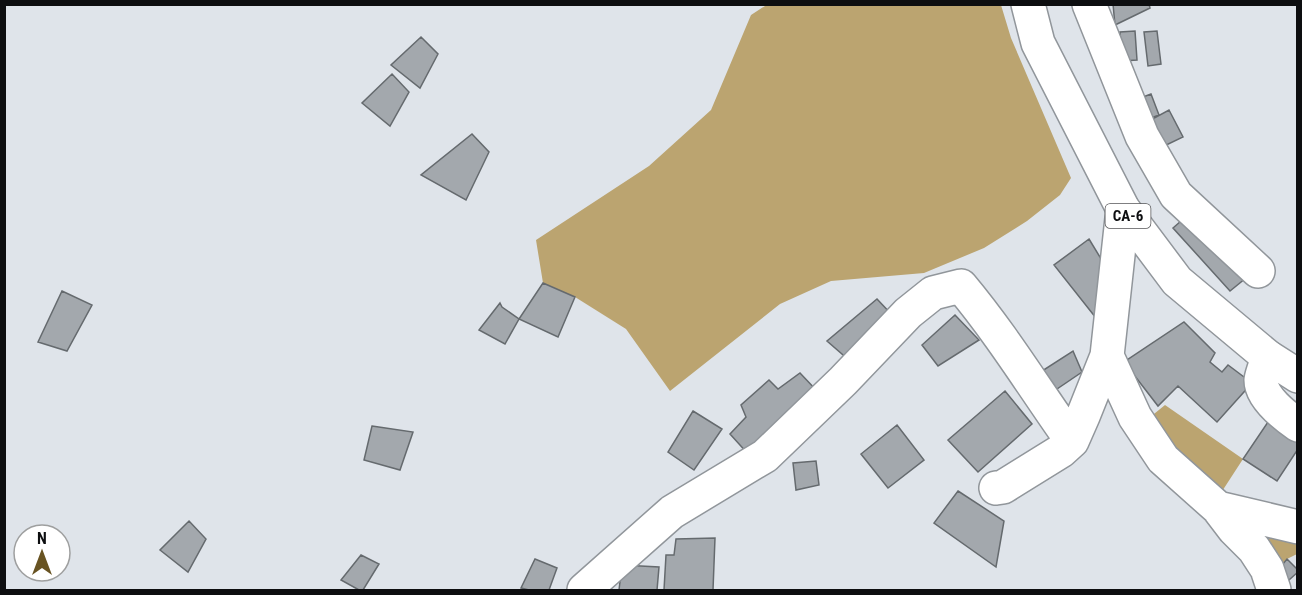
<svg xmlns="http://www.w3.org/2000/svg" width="1302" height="595" viewBox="0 0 1302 595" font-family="'Roboto Condensed',sans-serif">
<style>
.forest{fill:#bba470}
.building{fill:#a3a8ad;stroke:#656a6e;stroke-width:1.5}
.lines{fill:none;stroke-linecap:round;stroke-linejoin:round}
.minor-casing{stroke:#91969b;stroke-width:36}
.highway-casing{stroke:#91969b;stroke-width:36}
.minor{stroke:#fff;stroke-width:33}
.highway{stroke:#fff;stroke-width:33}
.labels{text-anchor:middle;stroke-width:4.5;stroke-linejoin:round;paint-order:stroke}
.shield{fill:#fff;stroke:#565658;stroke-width:1.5}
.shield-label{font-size:15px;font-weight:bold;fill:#0d0e10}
</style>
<rect width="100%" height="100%" fill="#dfe4ea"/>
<path class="forest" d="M768 4 1001 5 1011 38 1071 178 1060 195 1027 221 984 248 924 273 831 281 780 304 670 391 626 329 575 297 543 283 536 240 649 166 711 110 751 15Z
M1165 405 1243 459 1217 499 1149 418Z
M1243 524 1297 538V554L1287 559 1274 575Z"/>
<path class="building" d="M1113 4H1149L1150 8 1115 25Z
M1135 31 1137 60 1122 61 1120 32Z
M1157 31 1161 64 1148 66 1144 32Z
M421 37 438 54 420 88 391 65Z
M392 74 409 92 390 126 362 103Z
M1151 94 1159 115 1143 121 1135 100Z
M1169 110 1183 137 1158 149 1145 123Z
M472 134 489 152 466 200 421 175Z
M1189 214 1246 278 1230 291 1173 228Z
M1089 239 1106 267 1096 318 1054 265Z
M543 283 575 297 558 337 519 319Z
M62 291 92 305 67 351 38 342Z
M877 299 894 317 850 361 827 341Z
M500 303 502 307 519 319 505 344 479 330Z
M955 315 979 340 938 366 922 345Z
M1184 322 1215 353 1210 362 1222 372 1228 365 1252 383 1217 422 1178 386 1158 406 1124 362Z
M1073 351 1082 372 1054 391 1042 371Z
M800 373 817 391 749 455 730 434 746 417 741 405 769 380 778 389Z
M1005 391 1032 424 978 472 948 440Z
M693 411 722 429 694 470 668 452Z
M1270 419 1298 437V449L1277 481 1243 459Z
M897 425 924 460 888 488 861 454Z
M372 426 413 432 400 470 364 460Z
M816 461 819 485 796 490 793 463Z
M958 491 1004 521 996 567 934 523Z
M189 521 206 539 188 572 160 550Z
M715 538 713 590H664L666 555H674L676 539Z
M361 555 379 564 363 590H359L341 580Z
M535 559 557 568 549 590H529L521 588Z
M1287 559 1298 570V572L1281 587 1274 575Z
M622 565 659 567 657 590H619Z"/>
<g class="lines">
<defs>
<path id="minor" d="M1089 4 1142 136 1176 195 1258 271
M1107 356 1135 417 1163 459 1218 508 1234 529 1254 549 1267 569 1274 590
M1268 357C1266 364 1262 373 1261 380 1261 398 1285 416 1298 425
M996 488 1003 487 1061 451 1072 441 1083 416 1107 356 1123 209
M1218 508 1298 527
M584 590 672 512 765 456 843 381 908 313 933 293 961 286C1002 335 1035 389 1072 441"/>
<path id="highway" d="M1028 4 1038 43 1123 209 1177 281 1268 357 1298 376"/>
</defs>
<use href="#minor" class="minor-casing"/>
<use href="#highway" class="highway-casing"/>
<use href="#minor" class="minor"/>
<use href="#highway" class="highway"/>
</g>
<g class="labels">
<rect class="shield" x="1105.5" y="204" width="45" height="24" rx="4.5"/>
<g class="shield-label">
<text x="1128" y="221">CA-6</text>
</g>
</g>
<rect width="1302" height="595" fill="none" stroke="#0d0e10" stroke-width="12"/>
<g transform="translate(42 553)"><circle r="28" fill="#ffffff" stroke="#9e9f9f" stroke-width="1.5"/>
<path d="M0-4.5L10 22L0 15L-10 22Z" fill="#685322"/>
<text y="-9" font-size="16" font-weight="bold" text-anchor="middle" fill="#0d0e10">N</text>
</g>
</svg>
